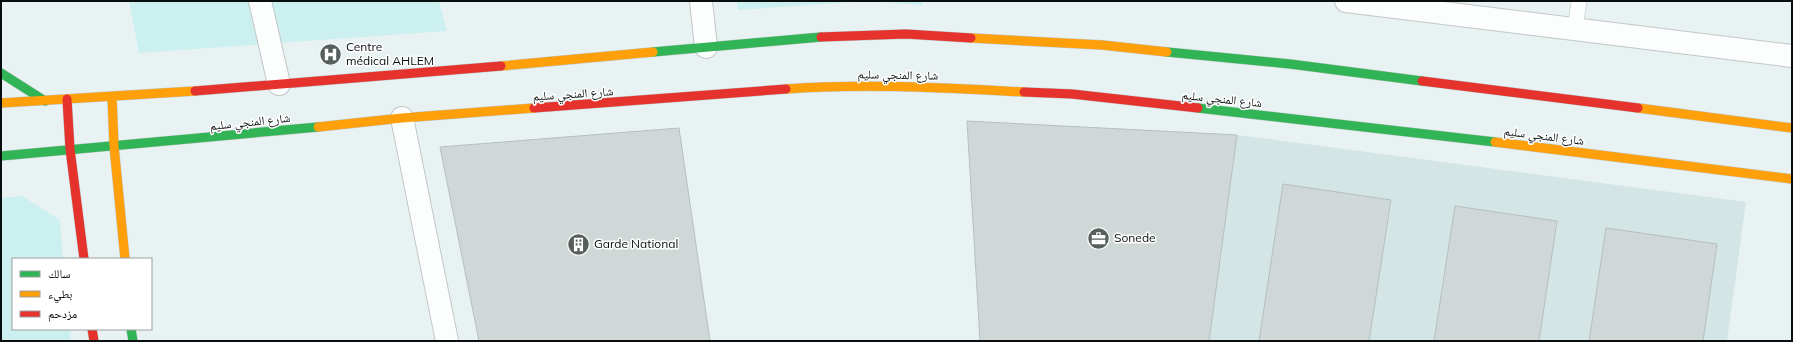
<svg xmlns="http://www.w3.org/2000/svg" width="1793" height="342" viewBox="0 0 1793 342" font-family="Mulish,'Noto Naskh Arabic',sans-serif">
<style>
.built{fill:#d3e5e5}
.green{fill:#cbf0ef}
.building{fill:#d0d7d7;stroke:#b6bebe}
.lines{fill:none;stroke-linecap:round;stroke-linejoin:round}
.lane-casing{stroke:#c0c7c7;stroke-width:16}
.street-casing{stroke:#c0c7c7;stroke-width:24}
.fast-casing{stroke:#c0c7c7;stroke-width:10}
.slow-casing{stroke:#c0c7c7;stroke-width:10}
.jam-casing{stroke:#c0c7c7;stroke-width:10}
.lane{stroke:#fcfdfd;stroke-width:15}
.street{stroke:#fcfdfd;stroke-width:22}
.fast{stroke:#30b455;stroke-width:9}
.slow{stroke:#ff9f0a;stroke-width:9}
.jam{stroke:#e5322d;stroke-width:9}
.labels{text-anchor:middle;stroke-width:3;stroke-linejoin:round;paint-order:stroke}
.poi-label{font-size:12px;fill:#080e0e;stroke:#fff;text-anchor:start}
.street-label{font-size:12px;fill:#080e0e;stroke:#fff}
</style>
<rect width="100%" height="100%" fill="#e9f2f2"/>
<path class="built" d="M1237 135 1746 202 1727 341H1209Z"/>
<path class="green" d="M129 1H439L447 31 139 53Z
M737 1H922V5L868 1 738 10Z
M22 196 60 220 63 259H13V329H70L71 341H1V198Z"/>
<path class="building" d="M967 121 1237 135 1209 341H980Z
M679 128 710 341H479L440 147Z
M1283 184 1391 200 1369 341H1259Z
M1455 206 1557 221 1539 341H1434Z
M1606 228 1717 244 1703 341H1589Z"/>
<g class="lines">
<defs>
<path id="lane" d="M1575 29 1579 1"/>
<path id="street" d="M260 1 279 84
M701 1 706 47
M1346 1 1792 56
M402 118 447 341"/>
<path id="fast" d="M653 52 821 37
M1167 52 1290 64 1422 81
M1 73 45 101
M1198 108 1495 142
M1 156 318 127
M131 329 133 341"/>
<path id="slow" d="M971 38 1102 45 1167 52
M501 66 653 52
M786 89C866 83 945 88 1024 92
M112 97 114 146 125 259
M1 103 195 91
M1638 108 1792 128
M318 127 402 118 534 108
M1495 142 1792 179"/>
<path id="jam" d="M821 37 906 34 971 38
M1422 81 1638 108
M195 91 501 66
M1024 92 1072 94 1198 108
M67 99 70 149 84 259
M534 108 786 89
M92 329 94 341"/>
</defs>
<use href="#lane" class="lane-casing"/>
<use href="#street" class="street-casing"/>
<use href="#fast" class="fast-casing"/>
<use href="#slow" class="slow-casing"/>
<use href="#jam" class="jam-casing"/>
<use href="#lane" class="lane"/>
<use href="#street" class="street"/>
<use href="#fast" class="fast"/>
<use href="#slow" class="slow"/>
<use href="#jam" class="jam"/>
</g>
<defs>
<symbol id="hospital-disc" viewBox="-11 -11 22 22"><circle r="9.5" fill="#575e5e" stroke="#fff"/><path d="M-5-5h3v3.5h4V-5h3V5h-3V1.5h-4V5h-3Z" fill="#fff"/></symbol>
<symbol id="office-disc" viewBox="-11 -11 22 22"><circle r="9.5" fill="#575e5e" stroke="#fff"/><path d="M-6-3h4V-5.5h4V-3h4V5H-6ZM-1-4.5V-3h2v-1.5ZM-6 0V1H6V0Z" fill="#fff"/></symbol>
<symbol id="building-disc" viewBox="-11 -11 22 22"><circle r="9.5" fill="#575e5e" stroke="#fff"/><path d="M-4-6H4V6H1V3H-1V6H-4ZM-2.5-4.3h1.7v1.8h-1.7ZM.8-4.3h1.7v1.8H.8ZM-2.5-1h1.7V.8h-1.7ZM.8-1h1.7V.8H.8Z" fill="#fff"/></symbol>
</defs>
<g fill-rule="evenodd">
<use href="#hospital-disc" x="318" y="42" width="25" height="25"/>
<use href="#office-disc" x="1086" y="226" width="25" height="25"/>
<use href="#building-disc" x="566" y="232" width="25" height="25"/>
</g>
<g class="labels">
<g class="poi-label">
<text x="346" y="51">Centre<tspan x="346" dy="14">médical AHLEM</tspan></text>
<text x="1114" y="242">Sonede</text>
<text x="594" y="248">Garde National</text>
</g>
<g class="street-label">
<text transform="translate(898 75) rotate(1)" y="4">شارع المنجي سليم</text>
<text transform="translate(573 94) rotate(-4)" y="4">شارع المنجي سليم</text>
<text transform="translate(1222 99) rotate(6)" y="4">شارع المنجي سليم</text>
<text transform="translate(250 122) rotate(-6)" y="4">شارع المنجي سليم</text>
<text transform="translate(1544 136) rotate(7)" y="4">شارع المنجي سليم</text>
</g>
</g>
<rect width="1793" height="342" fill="none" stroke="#080e0e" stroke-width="4"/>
<rect x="12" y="258" width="140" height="72" fill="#ffffff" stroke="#9c9f9f"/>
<rect x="20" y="271" width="20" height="6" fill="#30b455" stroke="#9c9f9f"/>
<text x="48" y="278" font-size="12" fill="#080e0e">سالك</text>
<rect x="20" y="291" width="20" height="6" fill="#ff9f0a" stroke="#9c9f9f"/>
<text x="48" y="298" font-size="12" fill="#080e0e">بطيء</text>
<rect x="20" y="311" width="20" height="6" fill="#e5322d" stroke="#9c9f9f"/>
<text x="48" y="318" font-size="12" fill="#080e0e">مزدحم</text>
</svg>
